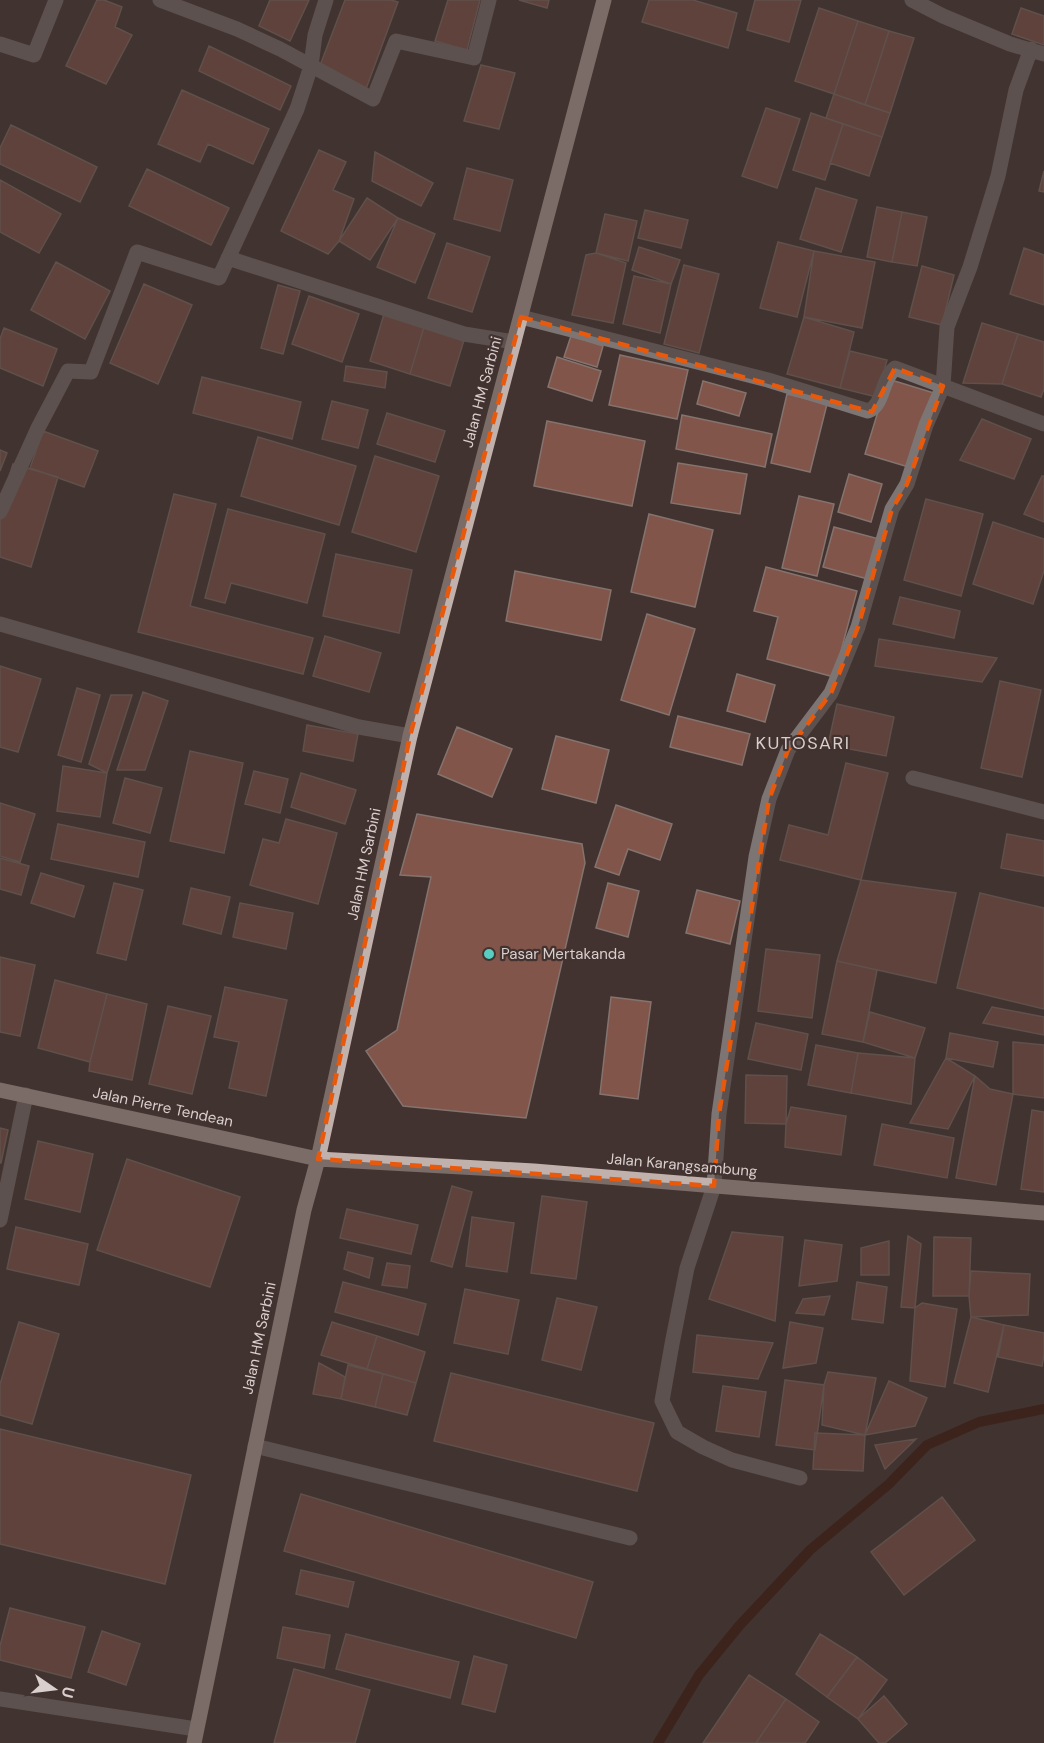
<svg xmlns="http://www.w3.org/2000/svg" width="1044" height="1743" viewBox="0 0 1044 1743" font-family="'DM Sans',sans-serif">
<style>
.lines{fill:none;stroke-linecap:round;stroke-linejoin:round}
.stream{stroke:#361208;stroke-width:10}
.building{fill:#815549;stroke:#84736e;stroke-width:1.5}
.minor{stroke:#7d7573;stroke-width:15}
.major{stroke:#c1b1ad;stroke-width:15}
.marked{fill:none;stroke:#e8590c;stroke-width:4.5;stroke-dasharray:12 8;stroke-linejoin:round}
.poi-dot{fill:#57cec1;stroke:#423330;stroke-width:2}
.labels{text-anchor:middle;stroke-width:4.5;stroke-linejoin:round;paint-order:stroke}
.street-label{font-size:15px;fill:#d9cfcd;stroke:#423330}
.poi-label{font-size:15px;fill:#d9cfcd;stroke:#423330;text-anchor:start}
.quarter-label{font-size:18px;letter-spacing:1.5px;fill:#d9cfcd;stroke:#423330}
</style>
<rect width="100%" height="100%" fill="#423330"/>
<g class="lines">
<path class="stream" d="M658 1743 699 1675 739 1626 810 1550 889 1484 927 1445 979 1422 1044 1409"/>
</g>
<path class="building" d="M97 0H104L122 7 115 27 132 35 106 84 66 66Z
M270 0H309L290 41 259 26Z
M345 0H391L398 2 366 89 319 68Z
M448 0H480L467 50 435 41Z
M519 0H549L547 8Z
M649 0H693L737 13 728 48 642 22Z
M755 0H801L789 42 747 30Z
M819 8 858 21 834 94 795 81Z
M1021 8 1044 16V45L1012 34Z
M858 21 889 31 865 105 834 94Z
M889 31 914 38 890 113 865 105Z
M209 46 291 86 280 110 199 71Z
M481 65 515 73 499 129 464 121Z
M182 90 269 129 253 164 208 144 200 162 158 144Z
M834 94 890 113 882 137 826 118Z
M766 108 800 119 777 188 742 176Z
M811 113 843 124 825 180 793 170Z
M843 124 882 137 869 176 830 163Z
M11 125 97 167 80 202 0 164V148Z
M319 150 346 162 333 190 354 199 339 241 328 254 281 231Z
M375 152 433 183 421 206 372 181Z
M467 168 513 180 500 231 454 219Z
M147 169 229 208 211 245 129 206Z
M1044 171V192L1039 191Z
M0 180 61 214 39 253 0 232Z
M816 188 857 200 841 252 800 239Z
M367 198 398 218 370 260 339 241Z
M877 207 902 212 892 262 867 257Z
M645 210 688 220 681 248 638 238Z
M902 212 927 217 917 266 892 262Z
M605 214 637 221 628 261 596 253Z
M398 218 435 234 415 283 377 267Z
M778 242 814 251 797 317 760 308Z
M447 243 490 257 472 312 428 298Z
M639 247 680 260 671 284 632 270Z
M1024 248 1044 255V305L1010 294Z
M814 251 875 262 862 328 804 317Z
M596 253 626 263 613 323 572 315 586 255Z
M56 262 110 291 85 339 31 310Z
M684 265 719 274 699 353 664 344Z
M922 266 954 275 942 325 909 317Z
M634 276 671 284 660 333 623 324Z
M144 284 192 305 158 384 110 363Z
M278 285 300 291 283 354 261 348Z
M309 296 359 314 342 362 292 344Z
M384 314 424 327 410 374 370 361Z
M804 317 854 332 840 388 787 374Z
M982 323 1018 334 1002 384 963 383Z
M424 327 464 340 450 386 410 374Z
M4 328 57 349 43 386 0 368V339Z
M1018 334 1044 342V389L1041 397 1002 384Z
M571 336 603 346 597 367 564 357Z
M850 351 887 360 877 397 840 388Z
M620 355 688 370 677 419 609 405Z
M557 357 601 371 592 401 548 387Z
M346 366 387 372 385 388 344 381Z
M202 377 301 402 292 439 193 413Z
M888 379 934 393 912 468 865 454Z
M703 381 746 393 739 416 697 404Z
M787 394 827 404 810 472 771 463Z
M332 401 368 410 358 448 322 439Z
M387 413 445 431 435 462 377 444Z
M682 415 772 434 765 467 676 449Z
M982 419 1031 439 1014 479 960 460Z
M547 421 645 441 632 506 534 486Z
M43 431 98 451 84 487 30 468Z
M258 437 356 466 339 525 241 496Z
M0 450 7 453 0 471Z
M375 456 439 476 416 552 352 532Z
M678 463 747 474 740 514 671 503Z
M13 464 58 477 31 567 0 557V506Z
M849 474 882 484 871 522 838 512Z
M1042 476H1044V522L1024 514Z
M174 494 216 504 190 606 313 638 303 674 138 632Z
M799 496 834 504 817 576 782 568Z
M926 499 983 514 961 596 904 580Z
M228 509 325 534 307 603 231 583 225 603 205 598Z
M649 514 713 530 695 607 631 592Z
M993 522 1044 539V571L1033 604 973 584Z
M834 527 879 539 868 579 823 567Z
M336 554 412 570 399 633 323 616Z
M766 567 857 591 834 677 767 659 778 617 754 611Z
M515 571 611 590 601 640 506 621Z
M900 597 960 611 954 638 893 624Z
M647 614 695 629 669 715 621 700Z
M325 636 381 653 369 692 313 676Z
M879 639 997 658 982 682 875 666Z
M0 666 41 679 18 752 0 747Z
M737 674 775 685 765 722 727 711Z
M1000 681 1041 690 1022 777 981 768Z
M77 688 100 695 81 762 58 755Z
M143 692 168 701 145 770H117Z
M111 695H132L107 773 89 764Z
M837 704 894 717 886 756 828 745Z
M678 716 750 734 742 765 670 747Z
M307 725 358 734 353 761 303 751Z
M457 727 512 749 492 797 438 774Z
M556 736 609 750 596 803 542 789Z
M190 751 243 763 224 853 170 841Z
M846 763 888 773 861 880 780 860 789 825 828 835Z
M63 766 107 773 100 817 57 811Z
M254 771 288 779 280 813 245 804Z
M301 773 356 790 345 824 291 807Z
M125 778 162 788 150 833 113 823Z
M0 803 35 814 20 862 0 856Z
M616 805 672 824 660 860 628 849 619 875 595 867Z
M417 814 582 844 585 863 526 1118 403 1106 366 1051 397 1030 431 877 400 875Z
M286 819 337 833 318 904 250 885 263 839 279 843Z
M58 824 145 842 138 877 51 859Z
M1007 834 1044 841V876L1001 868Z
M0 858 29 866 21 895 0 889Z
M41 873 84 886 74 917 31 903Z
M861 880 956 893 936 983 837 961Z
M114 883 143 890 126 960 97 953Z
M608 883 639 891 628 937 596 928Z
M191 888 230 897 221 934 183 924Z
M697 890 740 901 730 944 686 933Z
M980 893 1044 908V1009L957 988Z
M240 903 293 913 286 949 233 937Z
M766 949 820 955 812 1018 758 1011Z
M0 957 35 965 20 1036 0 1032Z
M837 961 877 970 863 1042 822 1034Z
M55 980 107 994 90 1062 38 1048Z
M225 987 287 1000 266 1096 229 1088 239 1042 214 1037Z
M107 994 147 1004 132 1080 89 1071 90 1062Z
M611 997 651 1002 638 1099 600 1094Z
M168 1006 211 1016 192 1094 149 1084Z
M992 1007 1044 1017V1035L983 1023Z
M870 1012 925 1028 915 1058 863 1042Z
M756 1023 808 1034 801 1070 748 1059Z
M950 1033 998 1042 993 1067 946 1058Z
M1013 1042 1044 1045V1098L1013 1094Z
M816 1045 858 1053 851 1093 808 1085Z
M858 1053 915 1058 911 1104 851 1093Z
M946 1058 975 1076 948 1129 910 1123Z
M746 1075 787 1076 786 1124 745 1123Z
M975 1076 990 1089 1013 1094 996 1185 956 1178Z
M791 1107 846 1116 841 1155 785 1147 786 1124Z
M1032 1110 1044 1112V1192L1021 1189Z
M882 1124 954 1138 947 1178 874 1165Z
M0 1128 8 1130 1 1163H0Z
M38 1141 93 1154 80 1212 25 1199Z
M127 1159 240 1197 210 1287 97 1250Z
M452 1186 472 1192 452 1267 431 1261Z
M542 1196 587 1202 576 1279 531 1273Z
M347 1209 418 1225 411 1254 340 1238Z
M472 1217 514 1223 507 1272 466 1266Z
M16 1227 88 1244 79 1285 7 1269Z
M732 1232 783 1237 775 1321 709 1299Z
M908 1236 921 1244 915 1308 901 1307Z
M934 1237 971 1238 969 1296H933Z
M805 1240 842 1245 837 1281 799 1286Z
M889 1241V1275H861V1248Z
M348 1252 373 1258 369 1278 344 1269Z
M387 1263 410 1266 407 1288 382 1285Z
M971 1271 1030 1274 1028 1315 971 1317 969 1296Z
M343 1282 426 1304 418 1335 335 1312Z
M857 1282 887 1287 883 1323 852 1319Z
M465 1289 519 1300 508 1354 454 1343Z
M830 1296 824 1315 796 1313 803 1299Z
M557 1298 597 1307 581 1370 542 1360Z
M922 1303 957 1309 945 1387 910 1381 915 1308Z
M971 1317 1004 1325 988 1392 954 1383Z
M19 1322 59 1334 32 1424 0 1415V1384Z
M332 1322 377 1336 367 1369 321 1355Z
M790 1322 823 1328 816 1363 783 1368Z
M1004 1325 1044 1333V1355L1042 1366 998 1357Z
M697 1335 773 1343 758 1379 693 1372Z
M377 1336 425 1352 416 1383 367 1369Z
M319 1363 345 1377 341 1399 313 1394Z
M348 1365 383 1374 375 1407 341 1399Z
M828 1372 876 1378 865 1435 822 1425 824 1385Z
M451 1373 654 1423 637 1491 434 1441Z
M383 1374 416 1383 407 1415 375 1407Z
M785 1380 824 1385 815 1450 776 1445Z
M889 1381 927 1398 915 1426 865 1435Z
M723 1386 766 1392 759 1437 716 1431Z
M0 1429 191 1475 165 1584 0 1544Z
M815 1433 865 1435 863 1471 813 1469Z
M916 1439 885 1469 875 1445Z
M301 1494 593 1582 576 1638 284 1551Z
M942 1497 975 1540 904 1595 871 1552Z
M301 1570 354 1582 348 1607 296 1594Z
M10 1608 85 1627 71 1678 0 1660V1646Z
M283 1627 330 1635 324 1668 277 1658Z
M102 1631 140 1644 126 1685 88 1672Z
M346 1634 459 1662 450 1698 336 1669Z
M820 1634 857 1657 827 1697 796 1674Z
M474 1656 507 1665 495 1712 462 1704Z
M857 1657 887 1680 858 1719 827 1697Z
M294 1669 370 1690 355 1743H274Z
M749 1675 786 1699 756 1743H703Z
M884 1696 907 1724 885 1743H879L858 1719Z
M786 1699 819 1722 805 1743H756Z"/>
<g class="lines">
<path class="minor" d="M160 0 237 29 280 49 373 99 396 41 474 58 489 0
M912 0 943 16 1010 44 1044 54
M0 44 34 55 56 0
M228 258 464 334 514 342
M521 317 768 380 868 411C884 405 881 380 895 368L1044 424
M0 512 38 428 68 371 91 372 137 252 219 278 297 109 311 66 315 35 326 0
M0 624 359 727 410 736
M913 778 1044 812
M0 1220 26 1095
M255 1446 630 1538
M800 1478 732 1460 703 1447 677 1432 662 1401 672 1344 687 1268 714 1186 719 1114 756 857 769 799 788 750 831 693 858 627 892 509 907 484 926 425 943 386 947 327 970 267 998 176 1016 90 1031 49
M0 1699 196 1729"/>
<path class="major" d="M0 1090 318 1159 534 1171 1044 1213
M194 1743 304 1210 318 1159 410 736 604 0"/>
</g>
<path d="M0 0H1044V1743H0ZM521 317 872 412 895 368 943 386 907 484 892 509 858 627 831 693 788 750 769 799 719 1114 714 1186 318 1159 410 736Z" fill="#423330" fill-opacity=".55" fill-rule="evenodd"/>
<path class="marked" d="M521 317 872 412 895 368 943 386 907 484 892 509 858 627 831 693 788 750 769 799 719 1114 714 1186 318 1159 410 736Z"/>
<circle class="poi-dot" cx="489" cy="954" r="6"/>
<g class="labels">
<g class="street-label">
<text transform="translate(482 392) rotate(-75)" y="5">Jalan HM Sarbini</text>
<text transform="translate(364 864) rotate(-78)" y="5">Jalan HM Sarbini</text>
<text transform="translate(163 1107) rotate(12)" y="5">Jalan Pierre Tendean</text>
<text transform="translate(682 1165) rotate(5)" y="5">Jalan Karangsambung</text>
<text transform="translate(259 1338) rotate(-78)" y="5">Jalan HM Sarbini</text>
</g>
<g class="poi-label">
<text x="501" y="959">Pasar Mertakanda</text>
</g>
<g class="quarter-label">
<text x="803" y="749">KUTOSARI</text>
</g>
</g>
<g transform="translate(54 1689) rotate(104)" stroke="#423330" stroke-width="4.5" paint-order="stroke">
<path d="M0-4.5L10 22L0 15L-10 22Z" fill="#d9cfcd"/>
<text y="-9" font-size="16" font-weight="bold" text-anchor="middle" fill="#d9cfcd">U</text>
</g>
</svg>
